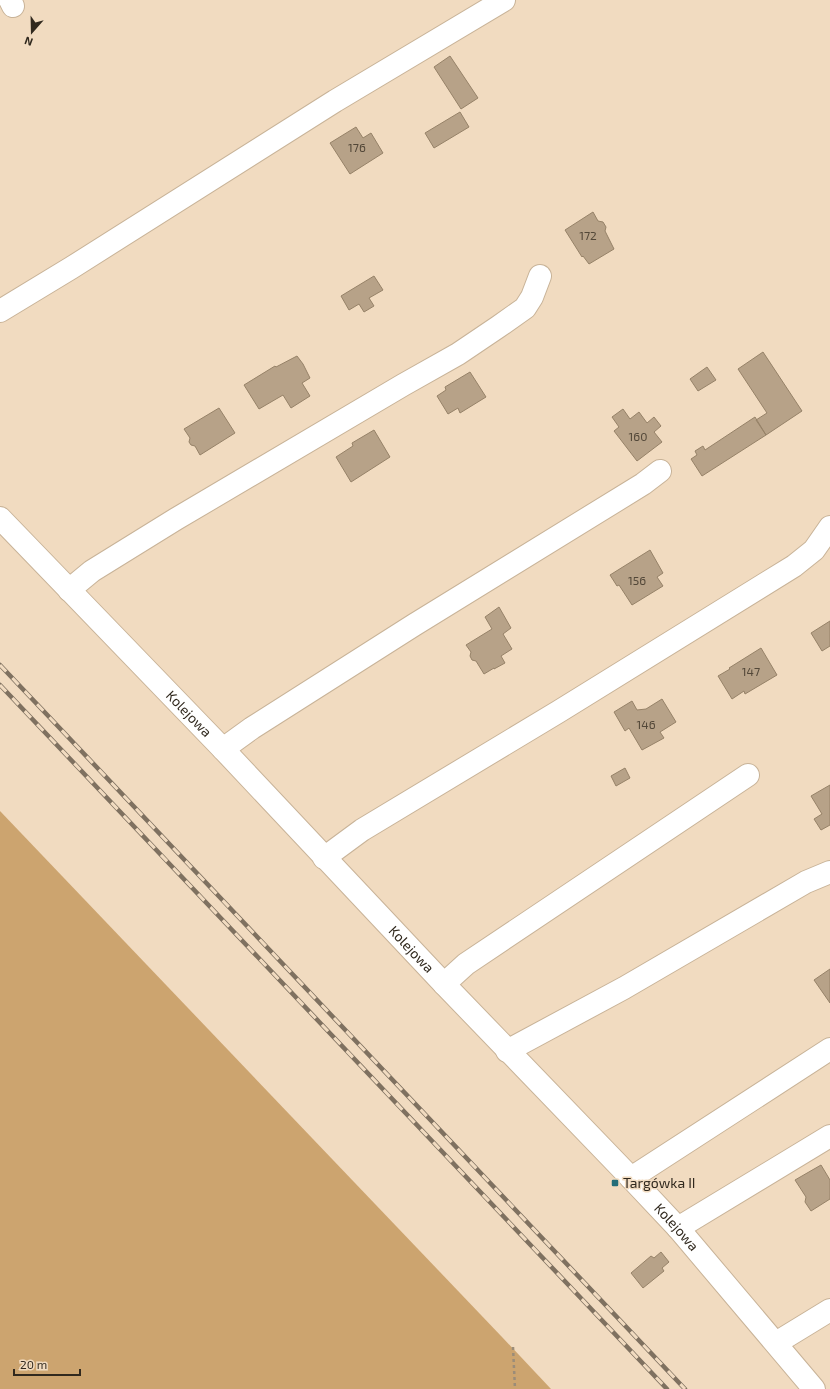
<svg xmlns="http://www.w3.org/2000/svg" width="830" height="1389" viewBox="0 0 830 1389" font-family="'Exo 2',sans-serif">
<style>
.green{fill:#cca46f}
.building{fill:#b7a288;stroke:#968268}
.lines{fill:none;stroke-linecap:round;stroke-linejoin:round}
.minor-casing{stroke:#c8b398;stroke-width:24}
.path{stroke:#9b8c78;stroke-width:2.5;stroke-dasharray:3 3;stroke-linecap:butt}
.minor{stroke:#fff;stroke-width:22}
.rail-casing{stroke:#7f7160;stroke-width:4.5}
.rail{stroke:#f1dbc0;stroke-width:3;stroke-dasharray:9;stroke-linecap:butt}
.poi-dot{fill:#246d78;stroke:#f1dbc0;stroke-width:1.5}
.labels{text-anchor:middle;stroke-width:3;stroke-linejoin:round;paint-order:stroke}
.number-label{font-size:12px;fill:#524738}
.street-label{font-size:14px;fill:#31291e;stroke:#f1dbc0}
.poi-label{font-size:14px;fill:#31291e;stroke:#f1dbc0;text-anchor:start}
</style>
<rect width="100%" height="100%" fill="#f1dbc0"/>
<path class="green" d="M0 811 502 1337 551 1389H0Z"/>
<path class="building" d="M450 56 478 98 461 109 434 67Z
M460 112 469 127 434 148 425 133Z
M356 127 363 138 371 133 383 153 350 174 330 143Z
M593 212 598 221 603 222 606 227 605 231 614 249 589 264 583 256 582 257 565 230Z
M374 276 383 290 369 298 374 306 364 312 359 304 349 310 341 296Z
M763 352 802 411 766 435 756 420 767 413 738 369Z
M297 356 303 364 310 378 302 383 310 396 291 408 283 395 259 409 244 385 275 366 276 367Z
M707 367 716 380 698 391 690 379Z
M470 372 486 397 460 413 458 408 448 414 437 396 446 390 445 387Z
M219 408 235 433 200 455 195 446 191 445 189 442 190 438 184 429Z
M623 409 630 419 639 412 647 423 654 417 661 426 654 432 662 442 637 461 614 431 619 427 612 417Z
M755 417 766 435 702 476 691 459 697 455 695 451 703 446 705 450Z
M374 430 390 457 351 482 336 457 353 446 352 443Z
M650 550 663 573 657 577 663 586 632 605 619 585 617 586 610 575Z
M499 607 511 628 503 634 512 649 501 656 505 663 494 669V668L484 674 476 661 472 660 470 656 471 652 466 645 492 629 485 617Z
M830 621V646L822 651 811 633Z
M761 648 777 675 745 694 744 691 732 699 718 676 730 669 729 668Z
M662 699 676 722 660 732 664 738 642 750 629 728 625 731 614 712 632 701 637 710 646 709Z
M625 768 630 778 616 786 611 776Z
M830 785V825L821 830 814 819 822 814 811 796Z
M830 969V1003L814 980Z
M821 1165 830 1180V1199L811 1211 805 1202 806 1197 795 1180Z
M661 1252 669 1262 662 1268 664 1271 643 1288 631 1273 651 1256 654 1258Z"/>
<g class="lines">
<defs>
<g id="minor">
<path d="M10 0 13 6"/>
<path d="M0 311 71 268 335 101 504 0"/>
<path id="s1" d="M0 518 223 749 444 984 631 1178 678 1228 814 1389"/>
<path d="M69 590 92 571 176 519 403 385 458 354 498 327 525 308 532 297 540 276"/>
<path d="M223 749 252 728 414 625 643 484 660 471"/>
<path d="M324 858 362 830 558 712 794 566 814 550 830 527"/>
<path d="M444 984 466 964 748 775"/>
<path d="M507 1051 624 988 806 882 830 872"/>
<path d="M631 1178 830 1049"/>
<path d="M678 1228 830 1136"/>
<path d="M776 1343 830 1310"/>
</g>
</defs>
<use href="#minor" class="minor-casing"/>
<path class="path" d="M513 1347 515 1389"/>
<use href="#minor" class="minor"/>
<defs>
<path id="rail" d="M0 665 685 1389
M0 685 667 1389"/>
</defs>
<use href="#rail" class="rail-casing"/>
<use href="#rail" class="rail"/>
</g>
<rect class="poi-dot" x="611" y="1179" width="8" height="8" rx="2"/>
<g class="labels">
<g class="number-label">
<text x="357" y="152">176</text>
<text x="588" y="240">172</text>
<text x="638" y="441">160</text>
<text x="637" y="585">156</text>
<text x="751" y="676">147</text>
<text x="646" y="729">146</text>
</g>
<g class="street-label">
<text dy="5" stroke="none"><textPath href="#s1" startOffset="272">Kolejowa</textPath></text>
<text dy="5" stroke="none"><textPath href="#s1" startOffset="596">Kolejowa</textPath></text>
<text dy="5" stroke="none"><textPath href="#s1" startOffset="980">Kolejowa</textPath></text>
</g>
<g class="poi-label">
<text x="623" y="1188">Targówka II</text>
</g>
</g>
<g transform="translate(32 32) rotate(200)" stroke="#f1dbc0" stroke-width="3" paint-order="stroke">
<path d="M0-3L7 15L0 10L-7 15Z" fill="#31291e"/>
<text y="-6" font-size="11" font-weight="bold" text-anchor="middle" fill="#31291e">N</text>
</g>
<path d="M14 1369v6h66v-6" fill="none" stroke="#31291e" stroke-width="2"/>
<text x="20" y="1369" font-size="12" fill="#31291e" stroke="#f1dbc0" stroke-width="3" paint-order="stroke">20 m</text>
</svg>
